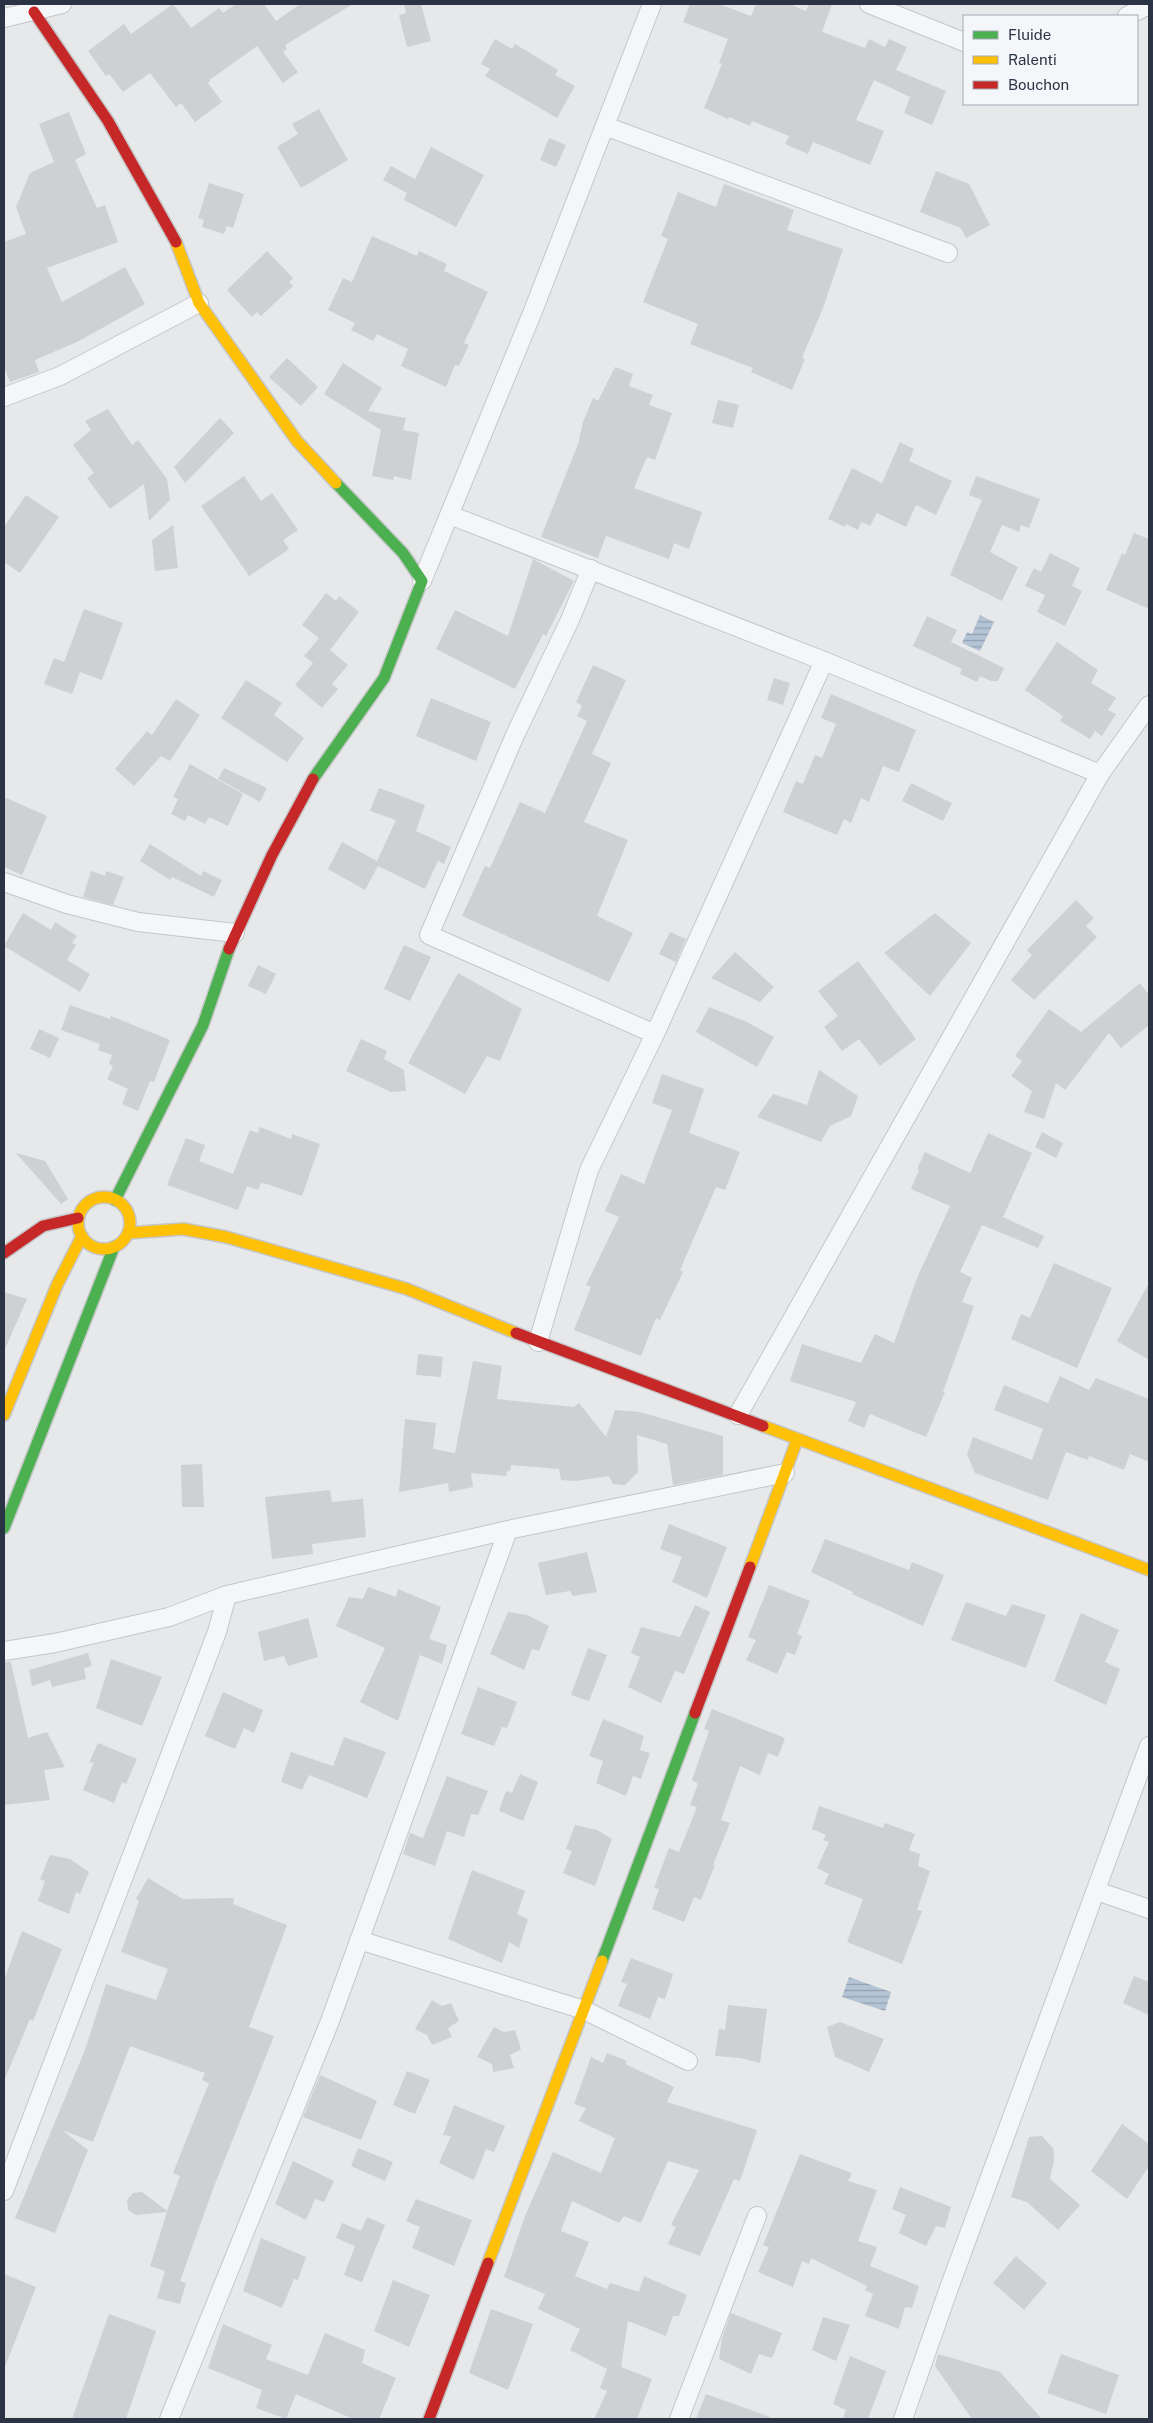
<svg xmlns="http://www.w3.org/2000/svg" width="1153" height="2423" viewBox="0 0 1153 2423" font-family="'Public Sans',sans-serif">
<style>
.water{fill:url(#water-rules)}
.building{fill:#ced0d3}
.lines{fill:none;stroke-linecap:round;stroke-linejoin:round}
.street-casing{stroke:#c4c6c8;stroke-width:20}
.fast-casing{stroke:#c4c6c8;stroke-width:14}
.slow-casing{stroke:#c4c6c8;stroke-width:14}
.jam-casing{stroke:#c4c6c8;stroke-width:14}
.street{stroke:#f5f6f7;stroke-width:18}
.fast{stroke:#4caf50;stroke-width:11}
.slow{stroke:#ffc107;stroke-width:11}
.jam{stroke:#c62828;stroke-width:11}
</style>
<defs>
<pattern id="water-rules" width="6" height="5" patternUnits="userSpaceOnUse" patternTransform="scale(1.25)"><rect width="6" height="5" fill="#b4c4d5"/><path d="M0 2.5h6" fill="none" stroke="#93a0af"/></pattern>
</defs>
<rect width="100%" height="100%" fill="#e6e8ea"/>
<path class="water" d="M980 615 994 622 980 651 962 643 967 632 972 634Z
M849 1977 891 1992 885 2011 842 1997Z"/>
<path class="building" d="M173 4 191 28 219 8 223 13 236 4H264L276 21 300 4H353L285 45 287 49 283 52 298 72 283 83 257 46 211 79 208 83 222 102 195 122 181 103 176 107 150 73 123 92 109 74 106 76 88 51 124 24 131 34Z
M404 4H421L431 41 407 47 399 15 406 13Z
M690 4H719L751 16 756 4H790L806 11 809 4H832L822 32 865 48 869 39 885 47 889 39 907 47 896 70 946 91 932 125 904 113 910 97 874 80 856 120 884 131 870 165 813 142 808 154 785 144 789 136 752 121 750 126 729 117 728 119 704 108 722 64 719 63 728 39 683 22Z
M495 39 512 49 515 44 558 70 555 75 575 86 557 118 485 76 490 69 481 64Z
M319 109 348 160 301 188 277 147 298 134 292 124Z
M69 112 86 154 75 160 97 208 105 205 118 242 47 268 62 302 125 267 145 304 79 341 35 360 39 372 10 382 4 367V242L26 234 16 207 30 173 54 162 39 124Z
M549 138 566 145 556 167 540 160Z
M431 147 484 175 456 227 404 200 407 193 383 180 391 166 415 179Z
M936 171 969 184 990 225 966 238 961 228 920 212Z
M209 183 244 194 233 228 227 226 224 234 202 227 204 220 198 218Z
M724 184 794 210 787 230 843 249 823 308 802 358 805 359 792 390 751 372 753 368 690 344 698 324 643 302 668 239 661 236 678 192 716 207Z
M372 236 417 256 419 251 447 264 444 271 488 292 464 343 469 345 459 366 455 365 446 387 401 366 408 349 377 334 373 341 351 330 355 323 328 310 343 278 352 282Z
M267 251 293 278 289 282 293 286 261 316 257 312 252 317 227 290Z
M287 358 318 387 301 406 269 377Z
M343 363 382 388 368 411 406 418 403 430 419 433 411 480 394 476 393 480 372 476 381 430 324 394Z
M615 367 633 374 629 386 653 395 649 405 672 413 655 460 647 457 634 488 702 512 689 549 674 543 669 559 606 536 598 558 541 537 578 444 583 422 593 398 598 401Z
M718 400 739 405 733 428 712 423Z
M108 409 132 445 138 440 167 479 170 500 149 521 144 484 110 509 87 478 94 473 73 445 91 430 85 421Z
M220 418 234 433 185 483 174 467Z
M900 442 914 449 909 461 952 481 936 515 916 505 906 527 877 513 870 526 861 522 858 530 846 524 845 527 828 519 852 468 882 483Z
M244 476 261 501 272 493 298 530 283 540 289 549 249 576 201 506Z
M976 476 1040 499 1029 528 1021 525 1019 532 1002 525 990 552 1018 567 1002 601 950 575 982 500 969 495Z
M26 495 59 517 20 573 4 562V527Z
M173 525 178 568 155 571 152 540Z
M1134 533 1149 539V609L1106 590 1122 553 1125 555Z
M1050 553 1080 568 1072 586 1082 591 1065 626 1037 612 1045 595 1025 586 1034 568 1041 572Z
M533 559 574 581 546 636 543 634 515 689 436 649 455 610 508 636Z
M326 593 336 601 339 596 359 612 330 650 348 665 332 684 338 689 322 708 295 685 313 663 304 656 319 638 302 625Z
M84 609 123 623 102 680 80 672 72 694 44 684 54 658 64 662Z
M927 616 957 630 951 642 1004 668 998 681H991L980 676 977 682 960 674 962 669 913 646Z
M1057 642 1098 670 1091 683 1116 698 1108 710 1116 714 1102 736 1095 731 1090 739 1060 721 1063 716 1025 690Z
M593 665 626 680 592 754 611 763 584 822 628 840 597 916 633 933 609 982 462 916 485 866 490 868 520 802 545 813 587 721 577 716 582 706 576 702Z
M774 678 790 683 783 705 767 700Z
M246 680 282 703 274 715 304 738 287 762 221 718Z
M831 694 916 730 899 772 883 766 869 802 861 798 851 823 844 819 837 835 783 812 796 781 803 784 815 755 822 758 836 724 821 718Z
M431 698 491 722 476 761 416 736Z
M176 699 200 715 170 761 161 756 134 786 115 769 147 731 152 735Z
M190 764 243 794 228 826 209 817 205 824 188 815 185 821 171 814 178 799 173 797Z
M224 768 267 788 260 802 218 779Z
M911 783 952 803 943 821 902 801Z
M379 788 425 805 416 831 451 847 444 864 438 861 425 889 378 866 365 890 328 869 342 842 377 861 396 820 370 811Z
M4 797 47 816 22 875 4 867Z
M150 844 201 876 203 871 222 880 214 897 172 877 170 880 140 861Z
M91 871 105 876 106 871 124 877 113 905 83 897Z
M1076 900 1094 918 1086 926 1097 937 1034 1000 1011 980 1032 955 1027 950Z
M23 913 51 930 55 922 77 936 72 943 76 945 67 960 90 974 80 992 4 946Z
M935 913 971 943 930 996 884 953Z
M670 932 686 939 676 962 659 954Z
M404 945 431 957 410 1001 384 989Z
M735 952 774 987 760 1002 711 978Z
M858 961 916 1039 880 1066 859 1039 842 1051 824 1027 838 1016 818 991Z
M258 965 276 974 266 994 248 986Z
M458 973 522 1009 500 1061 487 1056 465 1094 408 1063Z
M1140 983 1149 995V1025L1121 1048 1109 1033 1065 1090 1056 1083 1044 1119 1024 1112 1032 1091 1011 1076 1022 1061 1015 1056 1049 1009 1081 1032Z
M70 1005 110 1019 111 1016 170 1040 154 1082 150 1081 138 1111 122 1104 128 1089 107 1079 113 1066 109 1064 112 1055 98 1050 100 1044 61 1030Z
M709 1007 747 1022 774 1037 757 1067 696 1032Z
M39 1029 59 1038 50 1058 30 1049Z
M361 1039 387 1051 384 1059 404 1070 406 1091 391 1092 346 1071Z
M819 1070 858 1096 851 1116 830 1126 821 1142 757 1117 773 1094 807 1105Z
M662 1074 704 1089 689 1133 740 1152 725 1190 716 1187 680 1270 683 1272 660 1320 656 1318 641 1356 574 1330 591 1287 586 1285 619 1217 605 1211 621 1174 644 1184 672 1110 652 1103Z
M260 1127 291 1139 292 1134 320 1144 302 1196 267 1184 261 1183 258 1190 247 1186 238 1210 167 1185 186 1138 205 1145 199 1161 233 1174 250 1130 258 1133Z
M1042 1132 1063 1143 1056 1158 1035 1147Z
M988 1133 1032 1153 1003 1217 1044 1236 1038 1248 982 1225 960 1272 972 1278 962 1302 974 1306 943 1392H945L926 1437 870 1414 864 1428 848 1421 856 1402 790 1381 802 1344 861 1363 875 1334 894 1343 917 1278 950 1206 911 1189 919 1170 917 1169 925 1152 970 1173Z
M16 1153 45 1161 68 1199 61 1204Z
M1054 1263 1112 1288 1077 1368 1011 1339 1021 1314 1030 1318Z
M1149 1283V1360L1117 1341Z
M4 1292 27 1299 4 1351Z
M418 1354 443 1357 441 1377 416 1375Z
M473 1361 502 1366 497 1399 574 1407 579 1403 606 1437 615 1410 640 1412 723 1436V1475L673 1485 667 1444 637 1435 638 1472 625 1485 613 1484 609 1476 575 1481 561 1480 559 1469 511 1465 510 1471H507L506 1476 471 1473 473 1487 449 1492 448 1483 399 1492 405 1419 436 1423 433 1449 455 1453Z
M1060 1376 1089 1390 1096 1378 1149 1399V1462L1130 1454 1124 1470 1089 1456 1088 1460 1066 1452 1048 1500 975 1473 967 1454 973 1437 1032 1460 1043 1429 994 1410 1004 1385 1048 1403Z
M202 1464 204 1507H182L181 1465Z
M330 1490 332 1502 363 1499 366 1537 312 1544 313 1554 272 1559 265 1497Z
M669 1524 727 1547 707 1598 672 1582 682 1557 660 1549Z
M825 1539 909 1570 912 1562 944 1575 923 1626 852 1594 853 1592 811 1572Z
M587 1552 597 1592 573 1596 570 1591 546 1595 538 1563Z
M769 1585 810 1601 797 1634 802 1636 795 1655 787 1652 777 1674 746 1660 756 1640 748 1637Z
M368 1587 396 1597 398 1589 441 1607 429 1639 447 1645 442 1664 420 1655 398 1721 360 1702 385 1648 336 1626 349 1597 363 1599Z
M966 1602 1006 1616 1012 1604 1046 1615 1026 1668 951 1640Z
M695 1605 710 1612 684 1674 675 1671 661 1703 628 1687 640 1657 631 1653 641 1627 680 1637Z
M508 1612 527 1615 549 1626 539 1651 532 1649 524 1670 490 1654Z
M1081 1613 1119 1630 1105 1662 1120 1669 1106 1705 1054 1681Z
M308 1618 318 1657 288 1666 284 1656 264 1661 258 1632Z
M588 1648 607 1655 589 1701 571 1695Z
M88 1653 92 1666 84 1668 86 1679 52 1687 50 1680 32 1686 29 1670Z
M111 1659 162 1677 142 1726 96 1708Z
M4 1662H11L28 1738 47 1732 65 1767 44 1770 50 1800 4 1805Z
M478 1687 517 1702 507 1728 502 1727 494 1746 461 1734Z
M223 1692 263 1710 254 1733 244 1728 235 1749 205 1736Z
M712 1709 785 1738 778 1757 768 1753 760 1775 740 1766 721 1820 730 1823 713 1865H715L701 1900 694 1897 684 1922 652 1909 659 1889 654 1888 669 1848 679 1852 697 1807 690 1805 698 1784 692 1780 709 1731 704 1729Z
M603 1719 644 1736 640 1750 650 1753 641 1779 633 1776 626 1796 596 1783 603 1761 589 1756Z
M344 1737 386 1752 367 1798 309 1775 302 1790 281 1782 291 1752 333 1766Z
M98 1743 137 1759 126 1784 122 1782 114 1803 83 1790 94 1762 89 1763Z
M520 1774 538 1782 523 1821 499 1811 506 1791 512 1793Z
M447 1776 488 1791 478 1815 471 1814 464 1837 447 1831 435 1866 403 1854 410 1833 423 1838Z
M819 1806 883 1828 885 1823 915 1834 909 1850 920 1854 918 1866 930 1871 917 1910 922 1911 902 1964 847 1942 863 1899 824 1884 829 1874 817 1868 829 1842 823 1840 826 1835 812 1829Z
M575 1825 597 1830 612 1839 595 1886 563 1873 572 1851 566 1849Z
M50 1855 70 1859 89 1872 80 1894 76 1892 69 1914 38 1901 45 1881 40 1879Z
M472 1870 525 1891 517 1914 528 1919 519 1948 509 1942 502 1963 448 1939Z
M148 1878 183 1899 234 1898 233 1904 287 1925 249 2027 274 2036 213 2189 180 2281 186 2283 180 2304 157 2298 165 2271 150 2266 167 2212 136 2215 128 2210 127 2200 133 2193 142 2192 167 2211 180 2176 173 2173 209 2083 202 2080 205 2073 130 2046 93 2142 62 2130 88 2150 55 2233 15 2218 85 2050 106 1984 156 2000 168 1969 121 1952 139 1901 136 1899Z
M22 1931 62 1949 33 2021 30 2019 4 2081V1980Z
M631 1958 673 1974 665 1999 658 1997 650 2019 618 2006 627 1984 621 1982Z
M1134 1976 1149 1982V2015L1123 2003Z
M432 2000 442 2006 451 2003 459 2021 448 2028 452 2037 432 2045 427 2035 415 2029Z
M728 2005 767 2009 760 2063 740 2058 715 2056 719 2029 725 2030Z
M840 2022 884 2039 869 2072 835 2057 827 2027Z
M494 2027 504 2032 515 2030 521 2049 510 2055 514 2068 493 2072 492 2064 477 2057Z
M607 2053 627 2061 625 2064 674 2087 667 2102 757 2130 740 2181 734 2179 700 2256 668 2244 676 2227 671 2225 699 2170 668 2161 641 2223 624 2216 619 2223 572 2201 561 2231 589 2242 575 2276 607 2289 610 2283 639 2292 644 2276 687 2295 679 2316H673L666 2336 628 2321 621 2367 652 2379 637 2419H594L607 2391 600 2388 607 2369 570 2350 580 2329 538 2309 545 2294 504 2277 525 2216 553 2152 601 2173 615 2138 579 2121 586 2108 574 2104 591 2057 603 2063Z
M407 2071 430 2080 415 2114 393 2105Z
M320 2075 377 2101 361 2140 303 2117Z
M454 2105 505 2126 494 2152 486 2149 474 2180 439 2163 451 2136 443 2135Z
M1122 2124 1149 2144V2166L1127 2199 1091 2171Z
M1042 2136 1053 2148 1054 2160 1050 2179 1080 2205 1058 2230 1027 2202 1011 2197 1029 2137Z
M358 2148 393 2162 385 2181 351 2166Z
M800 2154 852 2173 848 2181 877 2190 858 2241 877 2247 870 2266 919 2286 912 2308 905 2307 899 2329 865 2316 873 2294 865 2290 867 2286 811 2258 809 2264 802 2261 793 2287 758 2272 769 2247 763 2245Z
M293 2161 334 2181 324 2202 315 2199 306 2220 275 2204Z
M900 2187 951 2207 945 2228 936 2226 926 2246 899 2233 906 2215 892 2209Z
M416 2199 472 2220 454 2266 412 2248 420 2227 406 2221Z
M367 2217 385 2225 362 2282 344 2275 355 2246 336 2238 342 2223 361 2231Z
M261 2238 306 2257 298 2280 294 2279 282 2308 243 2291Z
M1016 2256 1047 2283 1024 2310 993 2283Z
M4 2274 36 2287 5 2367H4Z
M393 2280 430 2295 409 2347 374 2331Z
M491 2309 533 2324 508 2390 469 2373Z
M731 2313 782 2333 772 2358 759 2354 751 2374 719 2359 722 2338Z
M109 2314 156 2331 126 2419H72Z
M823 2317 850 2325 836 2361 812 2350Z
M223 2324 272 2345 266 2359 308 2375 325 2333 365 2350 362 2363 396 2378 379 2419H353L296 2394 286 2419 256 2408 262 2390 208 2368Z
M938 2354 1000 2372 1042 2419H972L935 2366Z
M1061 2354 1119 2375 1106 2414 1047 2393Z
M850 2356 886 2371 868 2419H843L846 2410 833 2404Z
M706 2394 770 2417V2419H696Z"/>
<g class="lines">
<defs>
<path id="street" d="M869 4 964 42
M1127 16 1149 5
M4 18 62 4
M605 126 948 253
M4 397 60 376 199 303
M450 515 824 661 1100 774
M591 569 569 622 516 733 429 935 655 1034
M422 581 533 311 652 4
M4 882 67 904 138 922 235 933
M538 1342 589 1170 655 1034 824 661
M738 1415 1100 774 1149 705
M4 1651 55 1643 169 1617 227 1595 508 1530 785 1473
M1097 1891 1149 1909
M359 1940 584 2010 688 2061
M4 2191 217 1632 227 1595
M169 2419 330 2021 508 1530
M679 2419 757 2216
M903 2419 949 2288 1149 1746"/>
<path id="fast" d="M313 779 384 678 422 581 403 553 336 483
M115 1200 203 1025 229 949
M4 1528 114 1247
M602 1961 695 1713"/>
<path id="slow" d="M176 242 199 303 297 441 336 483
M78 1223a26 26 0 1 1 52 0a26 26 0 1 1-52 0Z
M128 1233 183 1229 226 1237 407 1289 516 1333
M4 1415 57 1285 82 1236
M763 1426 1149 1570
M750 1567 797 1440
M488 2263 602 1961"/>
<path id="jam" d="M34 12 108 121 176 242
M229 949 272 855 313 779
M4 1253 43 1226 78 1218
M516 1333 763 1426
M695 1713 750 1567
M429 2419 488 2263"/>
</defs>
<use href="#street" class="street-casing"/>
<use href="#fast" class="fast-casing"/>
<use href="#slow" class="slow-casing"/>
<use href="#jam" class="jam-casing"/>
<use href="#street" class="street"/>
<use href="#fast" class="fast"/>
<use href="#slow" class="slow"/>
<use href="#jam" class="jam"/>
</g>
<rect width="1153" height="2423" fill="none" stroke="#2b3445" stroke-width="10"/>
<rect x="963" y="15" width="175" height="90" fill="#f4f6f9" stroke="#a4a8b1"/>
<rect x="973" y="31" width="25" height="8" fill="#4caf50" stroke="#a4a8b1"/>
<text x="1008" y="40" font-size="15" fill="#2b3445">Fluide</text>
<rect x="973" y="56" width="25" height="8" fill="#ffc107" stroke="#a4a8b1"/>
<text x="1008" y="65" font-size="15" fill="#2b3445">Ralenti</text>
<rect x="973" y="81" width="25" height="8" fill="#c62828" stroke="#a4a8b1"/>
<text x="1008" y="90" font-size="15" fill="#2b3445">Bouchon</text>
</svg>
